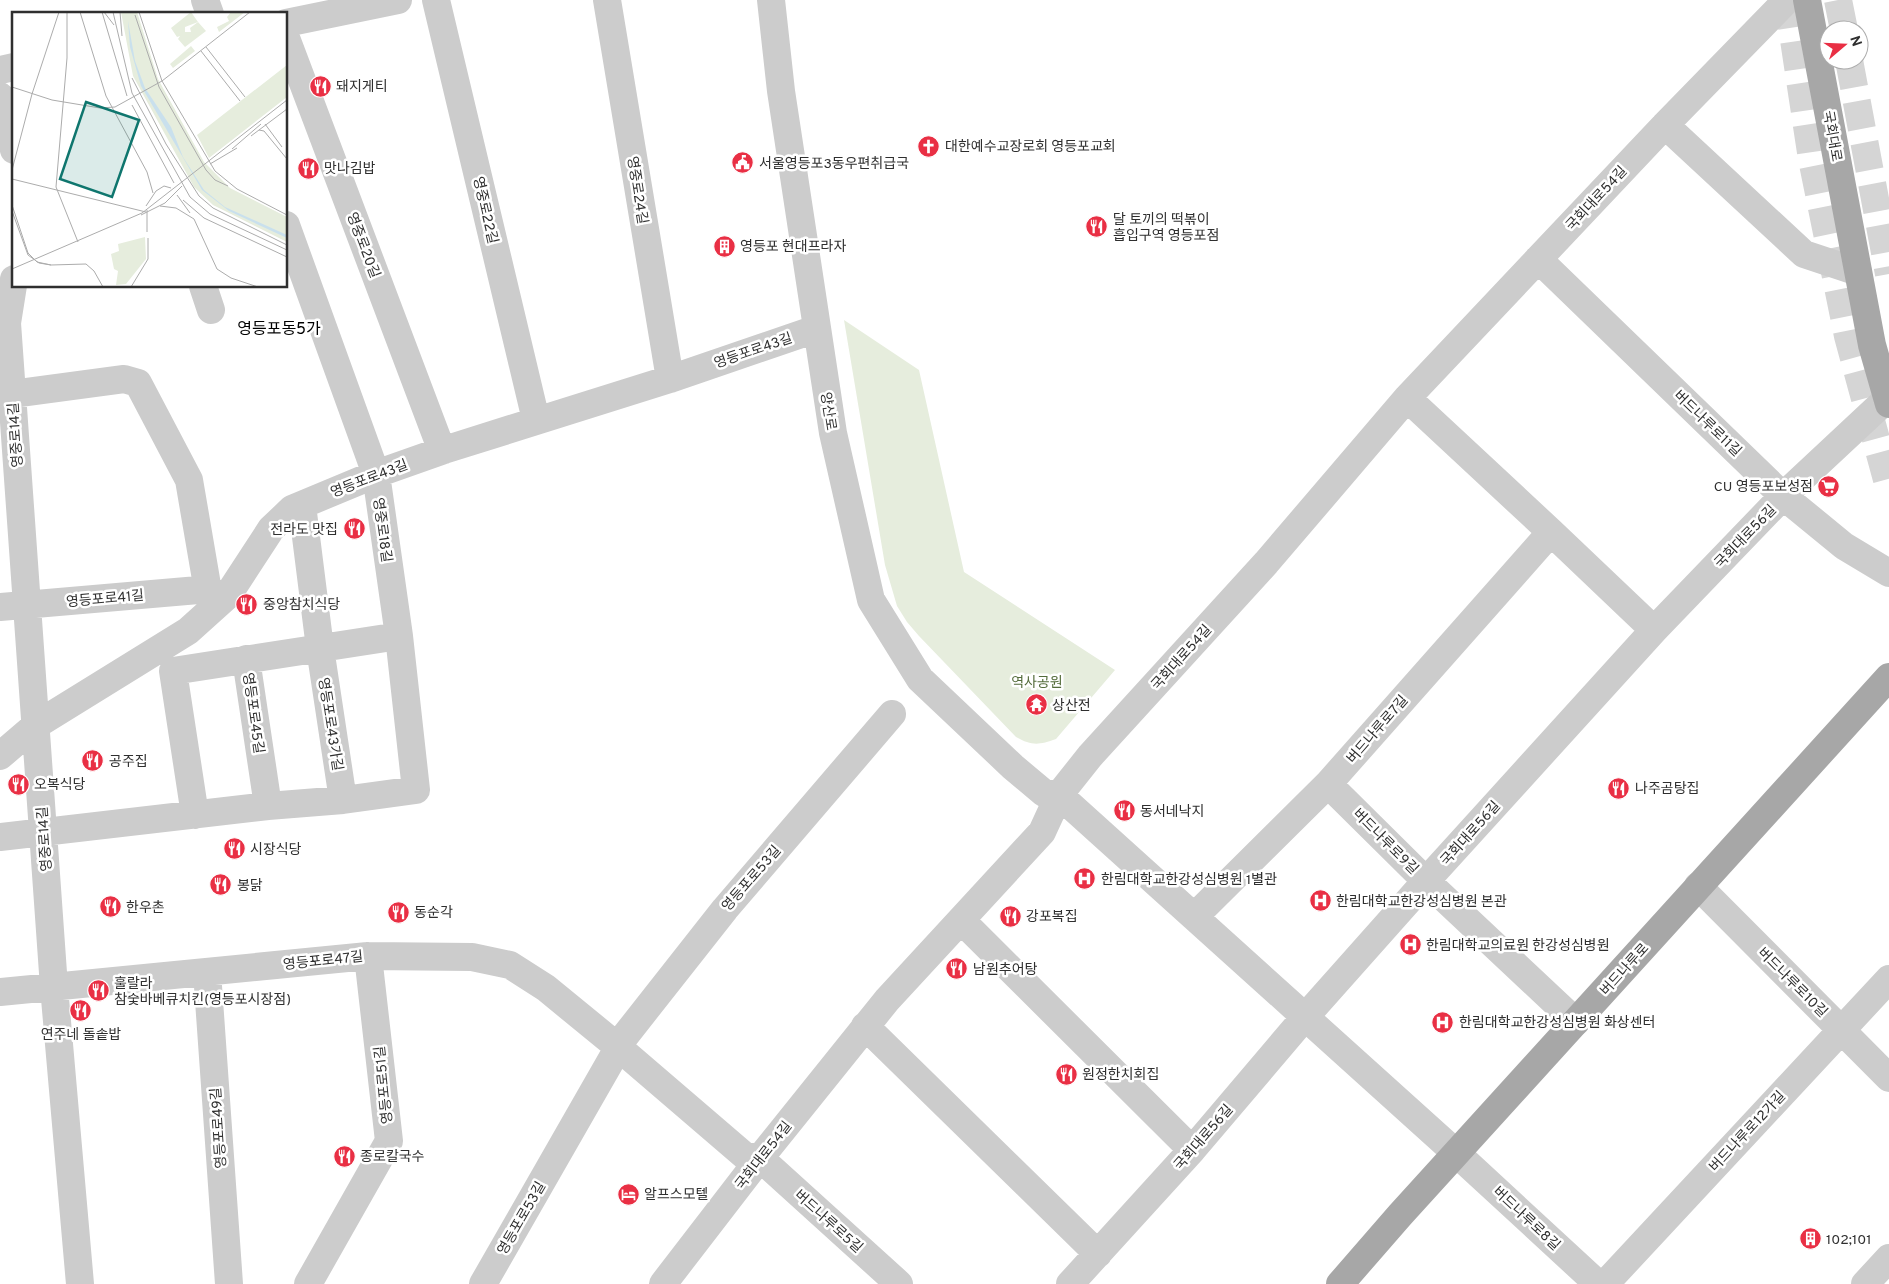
<svg xmlns="http://www.w3.org/2000/svg" width="1889" height="1284" viewBox="0 0 1889 1284" font-family="Overpass,'Noto Sans KR',sans-serif">
<style>
.green{fill:#e6eddd}
.lines{fill:none;stroke-linecap:round;stroke-linejoin:round}
.highway-tunnel{stroke:#d5d5d5;stroke-width:28;stroke-dasharray:28 14;stroke-linecap:butt}
.minor{stroke:#ccc;stroke-width:28}
.major{stroke:#a7a7a7;stroke-width:28}
.labels{text-anchor:middle;stroke-width:5;stroke-linejoin:round;paint-order:stroke}
.poi-label{font-size:14px;fill:#2f2f2f;stroke:#fff;text-anchor:start}
.street-label{font-size:14px;fill:#2f2f2f;stroke:#fff}
.park-label{font-size:14px;fill:#546c3b;stroke:#fff}
.quarter-label{font-size:16px;fill:#000;stroke:#fff}
.inset-road{fill:none;stroke:#acacac;stroke-width:1}
.view{fill:#0f766e;fill-opacity:0.15;stroke:#0f766e;stroke-width:2.5}
.inset-edge{fill:none;stroke:#2f2f2f;stroke-width:2.5}
</style>
<rect width="100%" height="100%" fill="#fff"/>
<path class="green" d="M844 320 919 370 964 572 1115 670 1056 739C1039 745 1032 746 1016 737L919 636 907 622 897 606 885 565Z"/>
<g class="lines">
<path class="highway-tunnel" d="M1788 0 1812 159 1848 336 1889 487
M1838 0 1844 30
M1849 60 1889 274"/>
<path class="minor" d="M205 0 210 14
M436 0 536 420
M607 0 670 379
M771 0 781 91 833 433 871 600 920 679 1013 767 1044 793 1059 795 1456 1153 1598 1284
M286 23 398 0
M286 38 439 443 444 450
M0 70 14 67
M0 96 14 150
M1665 125 1804 254 1858 272
M1538 259 1783 496 1844 546 1889 573
M14 279 7 323 54 987 80 1284
M203 286 211 310
M12 394 124 379 138 383 189 480 207 585 218 603
M1407 398 1551 532 1654 630
M302 505 320 648 343 800
M0 607 210 589
M246 659 268 806
M0 756 36 725 188 631 228 595 271 529 292 509 376 474 444 450 670 379 816 329
M1328 784 1426 881 1576 1022
M195 815 173 671 399 636
M0 837 268 806 343 800 416 790 399 636 376 474 286 225
M1698 886 1889 1078
M1194 917 1328 784 1551 532
M961 920 1192 1150
M207 972 229 1284
M0 992 368 956 472 957 510 965 546 988 618 1047 745 1156 760 1158 899 1284
M865 1026 1098 1254
M308 1284 389 1141 368 956
M483 1284 625 1036 725 909 892 714
M663 1284 760 1158 887 1000 1042 832 1059 795 1090 756 1266 563 1407 398 1665 125 1787 0
M1070 1284 1192 1150 1305 1017 1426 881 1654 630 1783 496 1889 397
M1605 1284 1889 979
M1865 1284 1889 1258"/>
<path class="major" d="M1807 0 1872 345 1889 404
M1340 1284 1400 1215 1889 677"/>
</g>
<defs>
<symbol id="restaurant-disc" viewBox="-11 -11 22 22"><circle r="9.5" fill="#e92f44" stroke="#fff"/><path d="M-5-6h1v4h1v-4h1v4h1v-4h1v5L-1.5 .5V6h-2V.5L-5-1ZM5-6V6H3V1.5H1.5Q1.5-4 5-6Z" fill="#fff"/></symbol>
<symbol id="church-disc" viewBox="-11 -11 22 22"><circle r="9.5" fill="#e92f44" stroke="#fff"/><path d="M-1.2-6h2.4v3.5h3.3v2.4h-3.3V6h-2.4V-.1h-3.3v-2.4h3.3Z" fill="#fff"/></symbol>
<symbol id="civic-disc" viewBox="-11 -11 22 22"><circle r="9.5" fill="#e92f44" stroke="#fff"/><path d="M-.6-6.5H3V-4.5H.6V-3L4-1V1h2V6H-6V1h2V-1L-.6-3ZM-1.2 2.5V6h2.4V2.5Z" fill="#fff"/></symbol>
<symbol id="building-disc" viewBox="-11 -11 22 22"><circle r="9.5" fill="#e92f44" stroke="#fff"/><path d="M-4-6H4V6H1V3H-1V6H-4ZM-2.5-4.3h1.7v1.8h-1.7ZM.8-4.3h1.7v1.8H.8ZM-2.5-1h1.7V.8h-1.7ZM.8-1h1.7V.8H.8Z" fill="#fff"/></symbol>
<symbol id="supermarket-disc" viewBox="-11 -11 22 22"><circle r="9.5" fill="#e92f44" stroke="#fff"/><path d="M-6-5.5h2.5l.6 2H6L4.5 2H-2.5L-4.4-4H-6ZM-1.5 3.2a1.3 1.3 0 1 0 .1 0ZM3 3.2a1.3 1.3 0 1 0 .1 0Z" fill="#fff"/></symbol>
<symbol id="temple-disc" viewBox="-11 -11 22 22"><circle r="9.5" fill="#e92f44" stroke="#fff"/><path d="M0-6L5-2H3V0L6.5 2.5H4V6H1.5V3h-3V6H-4V2.5H-6.5L-3 0V-2H-5Z" fill="#fff"/></symbol>
<symbol id="hospital-disc" viewBox="-11 -11 22 22"><circle r="9.5" fill="#e92f44" stroke="#fff"/><path d="M-5-5h3v3.5h4V-5h3V5h-3V1.5h-4V5h-3Z" fill="#fff"/></symbol>
<symbol id="hotel-disc" viewBox="-11 -11 22 22"><circle r="9.5" fill="#e92f44" stroke="#fff"/><path d="M-6-4.5h1.5V1H6V5H4.5V3h-9V5H-6ZM-4 0a1.8 1.8 0 1 1 3.6 0ZM.5 0V-2.5h3Q6-2.5 6 0Z" fill="#fff"/></symbol>
</defs>
<g fill-rule="evenodd">
<use href="#restaurant-disc" x="308" y="74" width="25" height="25"/>
<use href="#church-disc" x="916" y="134" width="25" height="25"/>
<use href="#civic-disc" x="730" y="150" width="25" height="25"/>
<use href="#restaurant-disc" x="296" y="156" width="25" height="25"/>
<use href="#restaurant-disc" x="1084" y="214" width="25" height="25"/>
<use href="#building-disc" x="712" y="234" width="25" height="25"/>
<use href="#supermarket-disc" x="1816" y="474" width="25" height="25"/>
<use href="#restaurant-disc" x="342" y="516" width="25" height="25"/>
<use href="#restaurant-disc" x="234" y="592" width="25" height="25"/>
<use href="#temple-disc" x="1024" y="692" width="25" height="25"/>
<use href="#restaurant-disc" x="80" y="748" width="25" height="25"/>
<use href="#restaurant-disc" x="6" y="772" width="25" height="25"/>
<use href="#restaurant-disc" x="1606" y="776" width="25" height="25"/>
<use href="#restaurant-disc" x="1112" y="798" width="25" height="25"/>
<use href="#restaurant-disc" x="222" y="836" width="25" height="25"/>
<use href="#hospital-disc" x="1072" y="866" width="25" height="25"/>
<use href="#restaurant-disc" x="208" y="872" width="25" height="25"/>
<use href="#hospital-disc" x="1308" y="888" width="25" height="25"/>
<use href="#restaurant-disc" x="98" y="894" width="25" height="25"/>
<use href="#restaurant-disc" x="386" y="900" width="25" height="25"/>
<use href="#restaurant-disc" x="998" y="904" width="25" height="25"/>
<use href="#hospital-disc" x="1398" y="932" width="25" height="25"/>
<use href="#restaurant-disc" x="944" y="956" width="25" height="25"/>
<use href="#restaurant-disc" x="86" y="978" width="25" height="25"/>
<use href="#restaurant-disc" x="68" y="998" width="25" height="25"/>
<use href="#hospital-disc" x="1430" y="1010" width="25" height="25"/>
<use href="#restaurant-disc" x="1054" y="1062" width="25" height="25"/>
<use href="#restaurant-disc" x="332" y="1144" width="25" height="25"/>
<use href="#hotel-disc" x="616" y="1182" width="25" height="25"/>
<use href="#building-disc" x="1798" y="1226" width="25" height="25"/>
</g>
<g class="labels">
<g class="poi-label">
<text x="336" y="91">돼지게티</text>
<text x="945" y="151">대한예수교장로회 영등포교회</text>
<text x="759" y="168">서울영등포3동우편취급국</text>
<text x="324" y="173">맛나김밥</text>
<text x="1113" y="224">달 토끼의 떡볶이<tspan x="1113" dy="16">흡입구역 영등포점</tspan></text>
<text x="740" y="251">영등포 현대프라자</text>
<text x="1813" y="491" text-anchor="end">CU 영등포보성점</text>
<text x="338" y="534" text-anchor="end">전라도 맛집</text>
<text x="263" y="609">중앙참치식당</text>
<text x="1052" y="710">상산전</text>
<text x="109" y="766">공주집</text>
<text x="34" y="789">오복식당</text>
<text x="1635" y="793">나주곰탕집</text>
<text x="1140" y="816">동서네낙지</text>
<text x="250" y="854">시장식당</text>
<text x="1101" y="884">한림대학교한강성심병원 1별관</text>
<text x="237" y="890">봉닭</text>
<text x="1336" y="906">한림대학교한강성심병원 본관</text>
<text x="126" y="912">한우촌</text>
<text x="414" y="917">동순각</text>
<text x="1026" y="921">강포복집</text>
<text x="1426" y="950">한림대학교의료원 한강성심병원</text>
<text x="973" y="974">남원추어탕</text>
<text x="114" y="988">훌랄라<tspan x="114" dy="16">참숯바베큐치킨(영등포시장점)</tspan></text>
<text x="1459" y="1027">한림대학교한강성심병원 화상센터</text>
<text x="81" y="1039" text-anchor="middle">연주네 돌솥밥</text>
<text x="1082" y="1079">원정한치회집</text>
<text x="360" y="1161">종로칼국수</text>
<text x="644" y="1199">알프스모텔</text>
<text x="1826" y="1244">102;101</text>
</g>
<g class="street-label">
<text transform="translate(1833 136) rotate(80)" y="5">국회대로</text>
<text transform="translate(638 190) rotate(81)" y="5">영중로24길</text>
<text transform="translate(1596 198) rotate(-47)" y="5">국회대로54길</text>
<text transform="translate(486 210) rotate(77)" y="5">영중로22길</text>
<text transform="translate(364 245) rotate(69)" y="5">영중로20길</text>
<text transform="translate(753 350) rotate(-19)" y="5">영등포로43길</text>
<text transform="translate(829 411) rotate(81)" y="5">양산로</text>
<text transform="translate(1708 423) rotate(44)" y="5">버드나루로11길</text>
<text transform="translate(15 435) rotate(-94)" y="5">영중로14길</text>
<text transform="translate(369 478) rotate(-21)" y="5">영등포로43길</text>
<text transform="translate(383 530) rotate(82)" y="5">영중로18길</text>
<text transform="translate(1745 536) rotate(-46)" y="5">국회대로56길</text>
<text transform="translate(105 598) rotate(-5)" y="5">영등포로41길</text>
<text transform="translate(1181 657) rotate(-48)" y="5">국회대로54길</text>
<text transform="translate(254 713) rotate(82)" y="5">영등포로45길</text>
<text transform="translate(331 724) rotate(81)" y="5">영등포로43가길</text>
<text transform="translate(1377 729) rotate(-49)" y="5">버드나루로7길</text>
<text transform="translate(1470 833) rotate(-48)" y="5">국회대로56길</text>
<text transform="translate(44 839) rotate(-94)" y="5">영중로14길</text>
<text transform="translate(1386 841) rotate(45)" y="5">버드나루로9길</text>
<text transform="translate(751 878) rotate(-49)" y="5">영등포로53길</text>
<text transform="translate(323 960) rotate(-6)" y="5">영등포로47길</text>
<text transform="translate(1624 969) rotate(-48)" y="5">버드나루로</text>
<text transform="translate(1793 982) rotate(45)" y="5">버드나루로10길</text>
<text transform="translate(383 1085) rotate(-96)" y="5">영등포로51길</text>
<text transform="translate(218 1128) rotate(-94)" y="5">영등포로49길</text>
<text transform="translate(1747 1131) rotate(-47)" y="5">버드나루로12가길</text>
<text transform="translate(1203 1137) rotate(-49)" y="5">국회대로56길</text>
<text transform="translate(763 1155) rotate(-52)" y="5">국회대로54길</text>
<text transform="translate(521 1218) rotate(-60)" y="5">영등포로53길</text>
<text transform="translate(1527 1218) rotate(43)" y="5">버드나루로8길</text>
<text transform="translate(829 1221) rotate(42)" y="5">버드나루로5길</text>
</g>
<g class="park-label">
<text x="1037" y="687">역사공원</text>
</g>
<g class="quarter-label">
<text x="279" y="334">영등포동5가</text>
</g>
</g>
<g transform="translate(12 12)">
<rect width="275" height="275" fill="#fff"/>
<path d="M109 0H125L146 67 192 150 218 176 275 205V230L201 193 182 175 121 64ZM179 0 186 10 173 15V20H179L178 16 186 10 194 19 173 35 166 27 168 24 165 25 159 16ZM219 0H233L207 20 205 15 217 9 215 5ZM179 34 183 39 161 56 158 52ZM275 53V85L197 146 185 123ZM133 225 134 247 114 272 104 273 106 259 102 257 99 242 107 239 106 232Z" fill="#e6eddd"/>
<path d="M116 9 123 49 133 76 159 115 171 145 192 178 213 195 275 223V226L217 199 190 178 129 74 118 35Z" fill="#c9e0ed"/>
<path class="inset-road" d="M55 0V46L44 175 66 230M68 0 94 84 135 160 141 181M90 0 115 84M92 0 102 13M101 0 120 81 178 185 198 202 275 238M108 0 110 24M127 0 150 69 203 159 225 177 275 203M123 3 147 75 194 158 203 168 216 174M194 35 233 85M189 39 228 89M120 66 154 132 187 184 201 196 275 233M0 75 40 88 88 96 103 95 150 69 238 0M120 93 162 171M253 112 270 135M247 118 252 119 275 147M239 124 275 97M220 137 249 112M198 152 225 136M0 158 20 82 47 0M0 167 134 200M165 183 178 201M171 188 192 206 275 245M0 193 16 241 25 250 39 253 27 251 16 243 0 199M134 194 144 179 152 174 159 176M148 194 164 196 182 207 205 257 219 266 246 275M135 198V220M129 203 153 191 170 174M39 253 74 252 82 259 91 275M0 257 130 201 275 88M119 275 136 247V226"/>
<path class="view" d="M74 90 127 108 100 185 48 167Z"/>
<rect width="275" height="275" class="inset-edge"/>
</g>
<g transform="translate(1844 45) rotate(71)"><circle r="24" fill="#ffffff" stroke="#acacac"/>
<path d="M0-4L9 19L0 12L-9 19Z" fill="#e92f44"/>
<text y="-8" font-size="14" font-weight="bold" text-anchor="middle" fill="#2f2f2f">N</text>
</g>
</svg>
